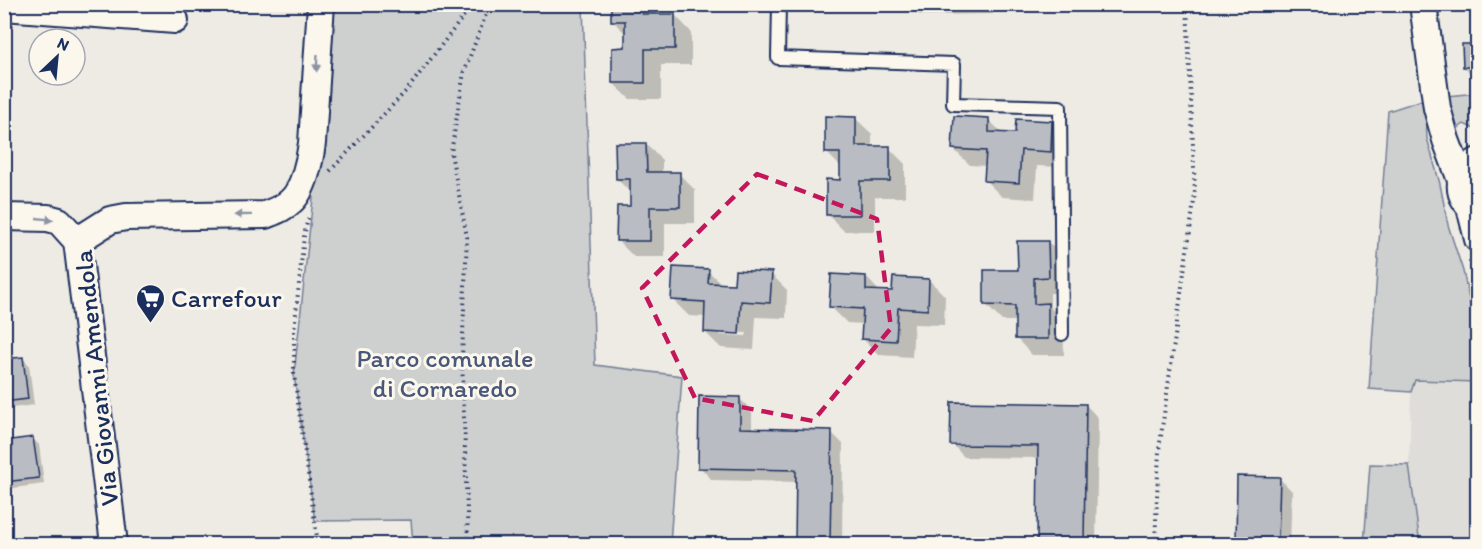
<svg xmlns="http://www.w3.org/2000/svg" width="1482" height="549" viewBox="0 0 1482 549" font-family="Itim,sans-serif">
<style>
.built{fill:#deddda}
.green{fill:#cecfcf;stroke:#747f96;stroke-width:1.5}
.shadow{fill:#0003;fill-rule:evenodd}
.building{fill:#b9bcc3;stroke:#1b2f5e;stroke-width:1.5}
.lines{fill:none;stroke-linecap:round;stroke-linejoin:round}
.service-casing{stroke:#1b2f5e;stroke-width:16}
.minor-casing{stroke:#1b2f5e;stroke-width:30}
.path{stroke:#1b2f5e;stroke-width:4;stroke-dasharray:1.5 4.5;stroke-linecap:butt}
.service{stroke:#fbf7ec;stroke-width:12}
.minor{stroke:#fbf7ec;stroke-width:26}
.oneway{fill:#8b93a5}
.marked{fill:none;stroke:#c2185b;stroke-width:4.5;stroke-dasharray:12 8;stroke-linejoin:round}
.labels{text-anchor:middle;stroke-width:6;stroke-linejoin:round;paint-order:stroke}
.poi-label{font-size:26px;fill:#1b2f5e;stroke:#fbf7ec;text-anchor:start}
.park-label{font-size:26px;fill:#48577a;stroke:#fbf7ec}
.street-label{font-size:26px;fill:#1b2f5e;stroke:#fbf7ec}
</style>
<rect width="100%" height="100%" fill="#eeebe4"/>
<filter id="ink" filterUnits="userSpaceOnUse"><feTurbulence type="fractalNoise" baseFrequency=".0167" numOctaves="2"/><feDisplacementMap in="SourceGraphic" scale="12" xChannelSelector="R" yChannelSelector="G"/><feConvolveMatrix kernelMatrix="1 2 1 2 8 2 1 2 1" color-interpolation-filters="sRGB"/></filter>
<g filter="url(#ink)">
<path class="built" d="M1415 380 1477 382V544H1420L1409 465 1411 392Z"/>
<path class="green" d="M323 5H583L595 365 682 376 670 544H413L411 520 315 521 294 375 313 198Z
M1477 93V130L1464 124 1457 129 1451 118 1447 96Z
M1425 99 1427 138 1440 184 1448 225 1463 271 1475 326 1477 342V382L1415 380 1411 392 1369 389 1388 111Z
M1370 464 1409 465 1420 544H1364Z"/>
<path class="shadow" d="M612 4H657V16L675 15 691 32V65H661V99H630L613 83 627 49V35L613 21Z
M992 4 993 14 920 15 910 4Z
M1460 4H1478V5L1463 7Z
M1478 45V76L1474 77 1464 67Z
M855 118 872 134V148H889L905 164V197H875V231H844L828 215 841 181V167L827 153Z
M989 120 1003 134 1016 135 1052 122 1068 139 1066 167 1037 166 1035 199 1002 197 986 181 987 166 970 165 953 149Z
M646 144 662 160V174H679L695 190V223H665V257H634L618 241 631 207V193L617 179Z
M1048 242 1064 258V293H1050V307L1063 321 1064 355H1032L1016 338V321H1002L986 305Z
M708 271 723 285 736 286 771 274 787 290 786 318 756 317 754 350 721 348 705 332 706 317 689 316 673 300ZM720 332 747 333 746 336 720 335Z
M866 277 880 292H893L929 280 945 296 944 325 914 324 912 357 879 355 863 339 864 324 847 323 831 307Z
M23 358 29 365 34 405 4 409V361Z
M740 399 752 411V430L831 432 843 444 842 544H796L798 482 712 480 700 467Z
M1086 405 1098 418 1096 544H1042L1038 541 1039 458 964 457 952 444Z
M33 439 39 445 44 484 6 489 4 487V442Z
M1239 477 1279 478 1292 491 1290 544H1237Z"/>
<path class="building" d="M611 4H642V14H675V49H645V83H612V48L625 47V21H611Z
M1462 44H1478V67H1463Z
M825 116 856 117V146H890V181H860V215H826V179L840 180V153H825Z
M954 116 989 118V132L1015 133 1016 119 1052 121 1051 152 1021 150 1019 183 984 181 986 151 952 149Z
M615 143H646L647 172H680V207H650V241H616L617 206H630V179H616Z
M1017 241H1048L1049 277 1034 278V304L1048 303V339H1015V306L984 305V270H1018Z
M673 267 709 269 708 283 734 284 735 270 772 272 770 303 741 301 739 334 704 332 705 302 671 300Z
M831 274 866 276V290L892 291 893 277 929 279 928 310 898 308 896 341 861 339 863 309 829 307Z
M23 357 28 399 4 402V359Z
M699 396 740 397V428L832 430 830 544H795L796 470 698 468Z
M951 402 1086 404 1084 542 1037 541 1038 446 950 445Z
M33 437 39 478 4 482V441Z
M1237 476 1280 477 1278 544H1236Z"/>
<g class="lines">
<defs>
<path id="service" d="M779 4 778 58 954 64 953 104 1060 107 1062 334"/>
<path id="minor" d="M1423 4 1437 108 1446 140 1461 180
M4 7 175 20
M1478 161C1455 173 1455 199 1478 212
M1470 207 1478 239
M4 217 48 218 59 221 77 241
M114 544 77 241 110 220 126 217 265 215C275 211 284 208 291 201 304 190 310 159 312 143L321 4"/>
</defs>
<use href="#service" class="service-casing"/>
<use href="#minor" class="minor-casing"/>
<path class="path" d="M330 171 407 90 473 4
M308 218 304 236 294 331V375L318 544
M1470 261 1478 292
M468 544 462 357 467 237 451 153 464 72 490 4
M1155 544 1159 450 1195 194 1187 4"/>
<use href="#service" class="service"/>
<use href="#minor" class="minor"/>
</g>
<defs><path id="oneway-solid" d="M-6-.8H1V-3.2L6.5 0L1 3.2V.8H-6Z" transform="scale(1.5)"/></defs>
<g class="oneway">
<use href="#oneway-solid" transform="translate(317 63) rotate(93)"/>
<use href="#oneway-solid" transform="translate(243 215) rotate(179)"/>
<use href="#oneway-solid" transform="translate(45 219) rotate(6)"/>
</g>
</g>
<path class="marked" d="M757 174 877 219 891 328 813 421 695 398 642 288Z"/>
<defs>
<symbol id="supermarket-pin" viewBox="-11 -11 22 30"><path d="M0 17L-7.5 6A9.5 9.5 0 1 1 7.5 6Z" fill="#1b2f5e" stroke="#fbf7ec"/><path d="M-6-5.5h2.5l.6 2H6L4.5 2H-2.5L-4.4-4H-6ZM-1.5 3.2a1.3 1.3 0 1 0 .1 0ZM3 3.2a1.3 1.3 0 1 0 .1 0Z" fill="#fff"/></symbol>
</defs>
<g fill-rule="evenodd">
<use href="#supermarket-pin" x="134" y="282" width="33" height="45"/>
</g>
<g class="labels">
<g class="poi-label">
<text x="171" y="307">Carrefour</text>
</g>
<g class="park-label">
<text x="445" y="367">Parco comunale<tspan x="445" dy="30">di Cornaredo</tspan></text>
</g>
<g class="street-label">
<text transform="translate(96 378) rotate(-96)" y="9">Via Giovanni Amendola</text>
</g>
</g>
<rect width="1482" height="549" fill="none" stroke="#fbf7ec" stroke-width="24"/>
<rect x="12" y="12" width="1458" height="525" fill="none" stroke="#1b2f5e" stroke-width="2" filter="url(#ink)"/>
<g transform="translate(57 57) rotate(26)"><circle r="28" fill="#fbf7ec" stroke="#a1a7b3" stroke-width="1.5"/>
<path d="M0-4.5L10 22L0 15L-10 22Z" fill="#1b2f5e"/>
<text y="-9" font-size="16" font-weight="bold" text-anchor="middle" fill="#1b2f5e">N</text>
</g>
</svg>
